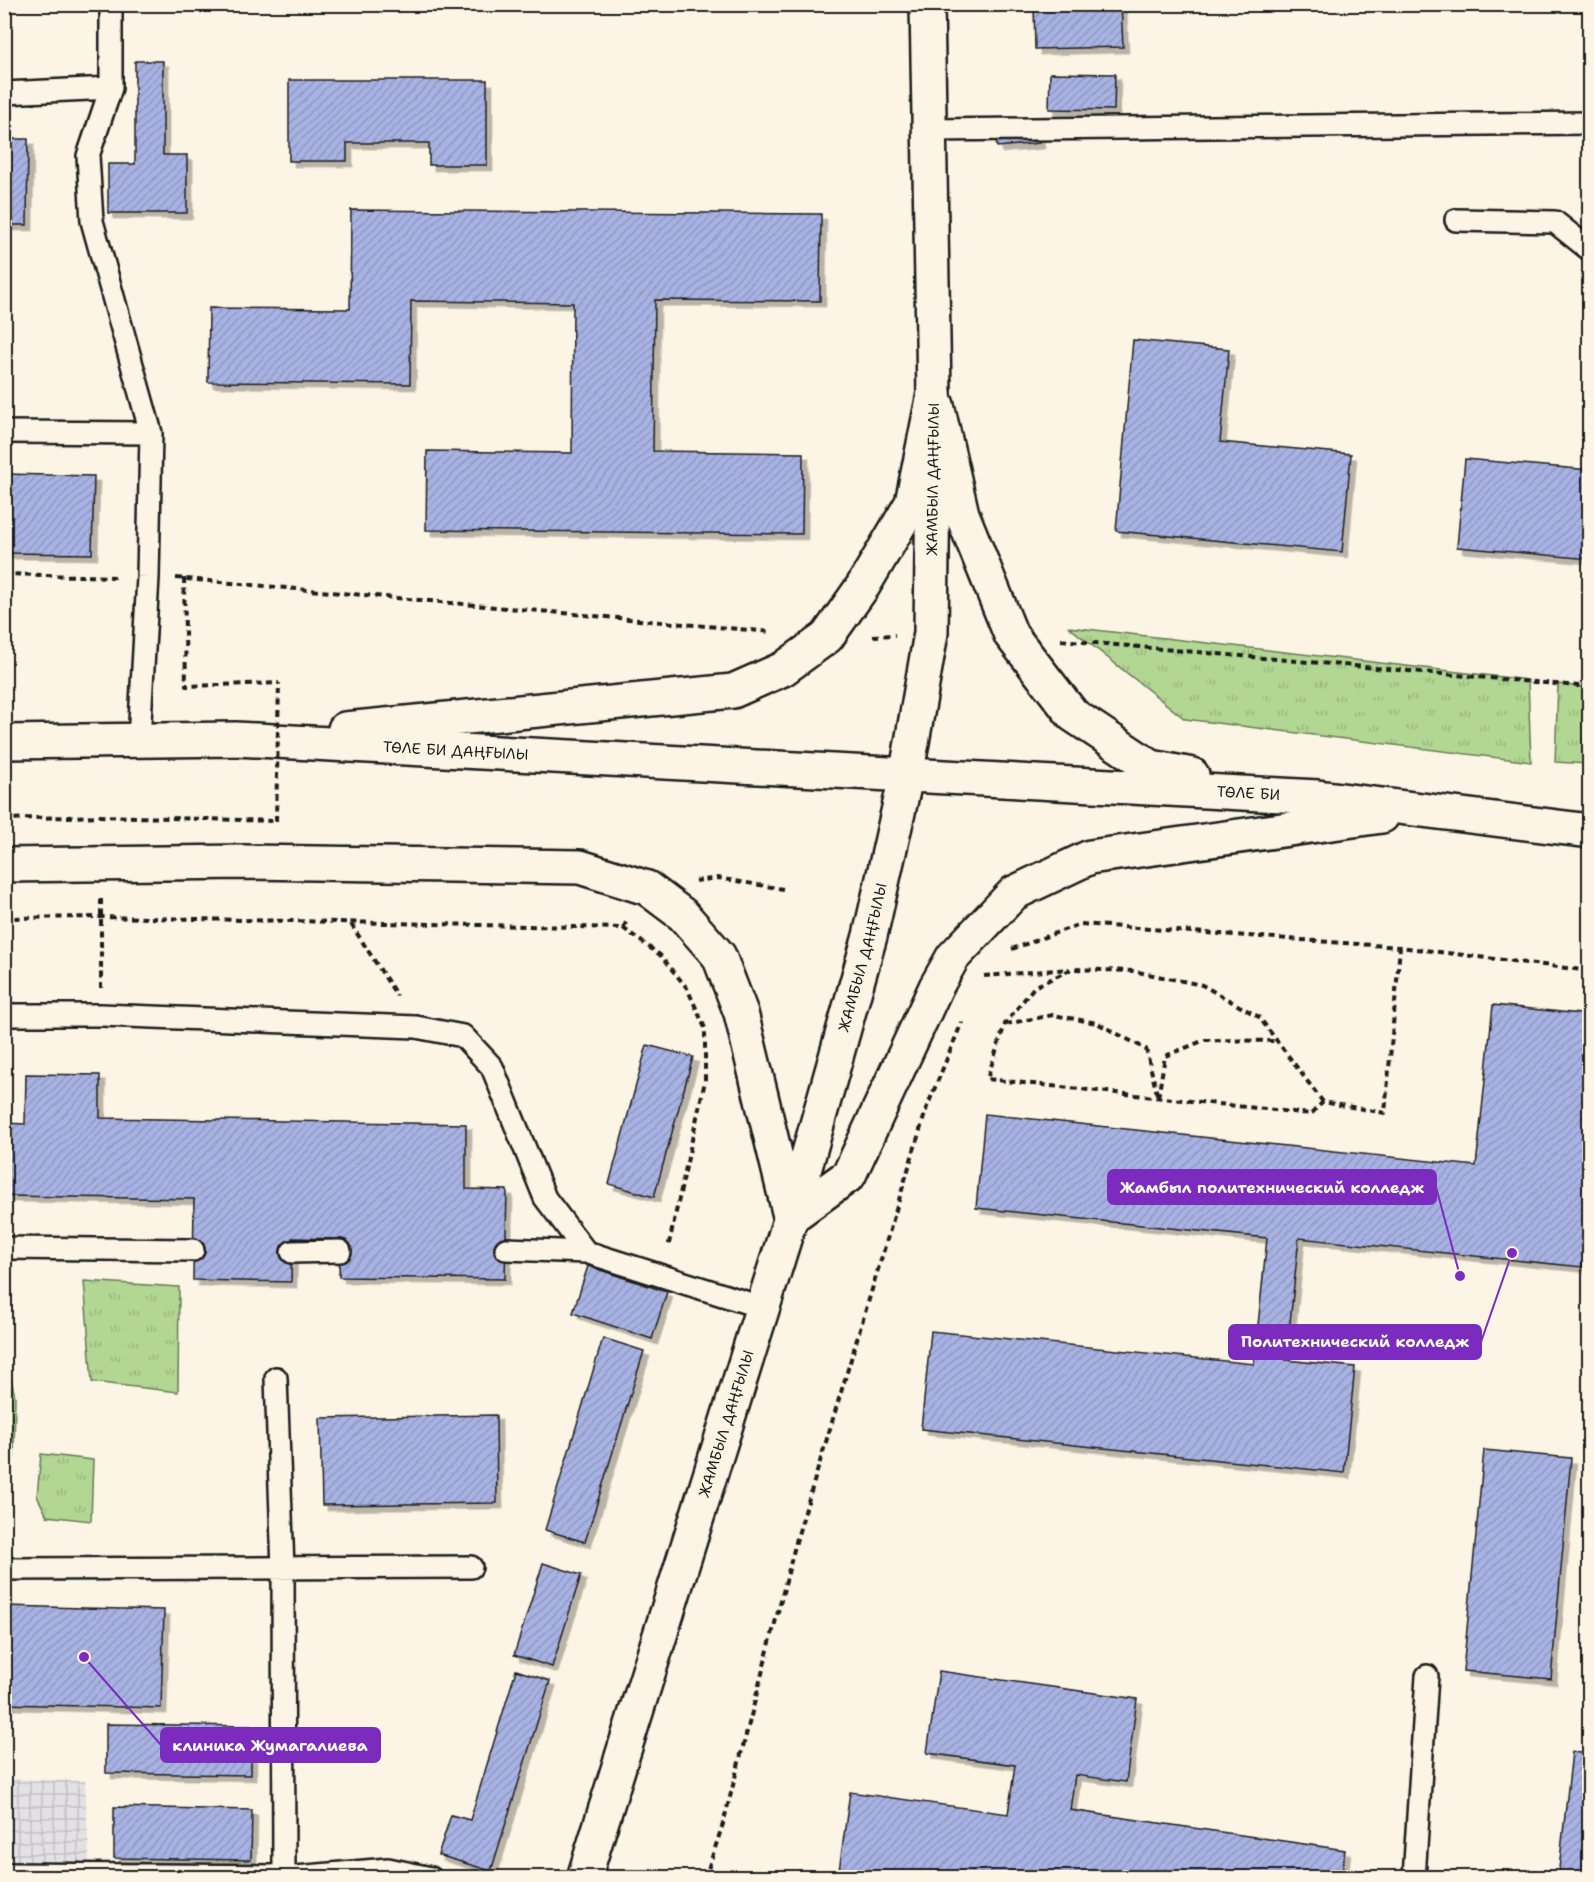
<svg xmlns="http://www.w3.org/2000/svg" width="1594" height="1882" viewBox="0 0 1594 1882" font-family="'Shantell Sans',sans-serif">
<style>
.industrial{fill:url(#industrial-grid)}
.grass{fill:url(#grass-tufts);stroke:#667a57;stroke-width:1.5}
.building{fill:url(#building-hatch);stroke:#1c1c1c;stroke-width:1.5;filter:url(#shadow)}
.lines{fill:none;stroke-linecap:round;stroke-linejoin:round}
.service-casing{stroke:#1c1c1c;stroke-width:26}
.secondary-casing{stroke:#1c1c1c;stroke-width:38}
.primary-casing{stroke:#1c1c1c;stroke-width:38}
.path{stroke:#1c1c1c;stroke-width:4;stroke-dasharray:6 4.5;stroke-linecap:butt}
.service{stroke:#fcf5e5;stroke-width:21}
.secondary{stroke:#fcf5e5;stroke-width:33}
.primary{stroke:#fcf5e5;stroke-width:33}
.path-bridge{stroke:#1c1c1c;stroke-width:4;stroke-dasharray:6 4.5;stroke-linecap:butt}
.labels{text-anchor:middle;stroke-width:6;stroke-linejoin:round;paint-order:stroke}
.street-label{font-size:15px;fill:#1c1c1c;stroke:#fcf5e5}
.leader{fill:none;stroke:#7b2cbf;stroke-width:2}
.callout-dot{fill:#7b2cbf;stroke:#fcf5e5;stroke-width:2}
.callout{fill:#7b2cbf;stroke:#7b2cbf;stroke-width:2}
.callout-label{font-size:16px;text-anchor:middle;font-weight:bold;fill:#fff}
</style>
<defs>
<pattern id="industrial-grid" width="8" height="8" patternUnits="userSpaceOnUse" patternTransform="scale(1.5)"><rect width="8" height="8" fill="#e3e1e4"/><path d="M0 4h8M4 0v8" fill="none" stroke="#c2c0c3"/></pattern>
<pattern id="grass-tufts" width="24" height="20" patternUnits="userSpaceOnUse" patternTransform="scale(1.5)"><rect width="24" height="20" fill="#b1d792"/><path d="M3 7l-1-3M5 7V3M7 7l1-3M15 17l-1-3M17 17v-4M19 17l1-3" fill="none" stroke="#98b87d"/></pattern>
<pattern id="building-hatch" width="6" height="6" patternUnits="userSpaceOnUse" patternTransform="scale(1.5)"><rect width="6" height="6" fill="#a8b2e3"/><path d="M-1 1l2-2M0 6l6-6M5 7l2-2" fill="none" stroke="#9098c2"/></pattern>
<filter id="shadow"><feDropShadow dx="5.5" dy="5.5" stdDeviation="0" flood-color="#0004"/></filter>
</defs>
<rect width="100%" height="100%" fill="#fcf5e5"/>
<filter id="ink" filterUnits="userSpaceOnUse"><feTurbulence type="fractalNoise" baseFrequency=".0167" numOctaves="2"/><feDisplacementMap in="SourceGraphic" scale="12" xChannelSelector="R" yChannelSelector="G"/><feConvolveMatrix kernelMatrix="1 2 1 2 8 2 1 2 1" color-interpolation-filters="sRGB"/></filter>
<g filter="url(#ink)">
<path class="industrial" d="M5 1779 85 1781 90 1877 5 1878Z"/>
<path class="grass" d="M1069 627 1528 680 1531 762 1185 719Z
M1558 684 1589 688V764L1555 762Z
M84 1281 179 1287 178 1392 92 1382Z
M5 1353 15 1396 14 1457H5Z
M41 1454 93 1460 91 1521 47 1516 37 1496Z
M5 1470H7L10 1499 5 1515Z"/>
<path class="building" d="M1034 4H1121L1123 47 1035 49Z
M135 61H163V155H187V213H108V164H135Z
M1050 73 1115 74 1114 110 1049 109Z
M289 80H487V165H429V143H347V161H289Z
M1037 126 1039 143 997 147 995 130Z
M4 139H28L27 225H4Z
M351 210 821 214 820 301 655 300 653 451 803 453 802 534 426 530 427 451 572 453 573 303 411 301 410 384 208 382 209 308 350 309Z
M1133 340 1229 349 1220 442 1351 454 1342 552 1116 531Z
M1465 459 1590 470V559L1457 547Z
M4 474 94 476 92 554 4 553Z
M1493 1005 1590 1015V1199L1582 1267 1299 1238 1286 1360 1355 1367 1344 1473 921 1429 931 1331 1254 1364 1267 1238 976 1208 985 1114 1476 1166Z
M647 1045 693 1057 654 1197 609 1184Z
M26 1074 100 1075V1118L466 1124V1189L507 1190 505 1279 339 1277 340 1239 292 1238 291 1282 193 1280 194 1199 4 1196V1123L25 1124Z
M588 1266 667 1292 652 1339 573 1313Z
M603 1338 644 1351 585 1542 545 1530Z
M496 1415 497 1503 322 1505 320 1418Z
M1484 1450 1571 1458 1551 1679 1463 1671Z
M543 1563 581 1575 552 1667 514 1655Z
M4 1606 164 1610 161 1708 4 1704Z
M516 1670 550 1681 491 1871 438 1855 451 1815 470 1820Z
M939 1671 1137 1699 1126 1782 1075 1775 1070 1810 1345 1850 1341 1878H838L850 1792 1008 1814 1015 1765 927 1753Z
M106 1724 251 1726V1775L106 1773Z
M1572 1752 1590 1754V1878H1558Z
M114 1807 252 1810 251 1860 114 1858Z"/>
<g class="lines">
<defs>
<path id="service" d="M111 4V88L88 156 92 221 151 433 148 577 139 740
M4 93 111 88
M929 130 1590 123
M1456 220 1555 222 1590 250
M4 432 151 433
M4 1015H101L416 1027 463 1036 492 1067 545 1198 586 1252 764 1308
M4 1248 193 1250
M506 1249 586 1252
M292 1252 340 1251
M4 1569 471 1567
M4 1874 284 1876 283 1569 276 1378
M284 1878 388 1869 431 1878
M1414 1878 1427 1676"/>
<g id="secondary">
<path id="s1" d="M906 777 931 633 934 394 927 4"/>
</g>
<g id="primary">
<path d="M937 405 962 514 1011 635 1073 715 1151 767 1192 775"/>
<path d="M345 729 733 691 783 669 827 637 863 586 912 503 934 394"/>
<path id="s2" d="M4 742 236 739 1318 797 1590 831"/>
<path d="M4 865 244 862 580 867 647 888 683 915 719 956 741 1013 790 1216"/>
<path d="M791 1217 849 1175 936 987 953 957 1014 893 1090 857 1382 816"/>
<path id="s3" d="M584 1878 791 1217 870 936 906 777"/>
</g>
</defs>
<use href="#service" class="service-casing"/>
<use href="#secondary" class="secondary-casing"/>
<use href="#primary" class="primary-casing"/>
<path class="path" d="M4 574 118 577
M176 578 772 632
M184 578 186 686 279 683
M873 636 895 635
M1061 640 1590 687
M4 819 100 816 276 821
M695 881 718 878 783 889
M101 899V988
M4 918 101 917 623 928 628 919
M351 924 397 996
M623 928 660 955 687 988 705 1028V1081L668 1248
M1012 949 1080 924 1400 947 1590 971
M984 976 1069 969
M1006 1024 1053 1015 1097 1023 1146 1049 1158 1098 1165 1056 1205 1040 1276 1041
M1323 1102 1259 1017 1202 985 1133 971 1072 969 1034 987 1005 1024 987 1079 1311 1114 1323 1102 1385 1113 1400 947
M705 1878 723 1824 797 1538 927 1107 962 1022"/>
<use href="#service" class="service"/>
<use href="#secondary" class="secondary"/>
<use href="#primary" class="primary"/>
<path class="path-bridge" d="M276 821 279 683"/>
</g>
</g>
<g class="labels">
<g class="street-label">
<text dy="5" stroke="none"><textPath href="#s1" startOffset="300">ЖАМБЫЛ ДАҢҒЫЛЫ</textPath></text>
<text dy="5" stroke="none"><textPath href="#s2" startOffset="452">ТӨЛЕ БИ ДАҢҒЫЛЫ</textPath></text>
<text dy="5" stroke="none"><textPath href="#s2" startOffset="1246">ТӨЛЕ БИ</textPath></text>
<text dy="5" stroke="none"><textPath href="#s3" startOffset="962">ЖАМБЫЛ ДАҢҒЫЛЫ</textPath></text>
<text dy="5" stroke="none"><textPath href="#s3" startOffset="476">ЖАМБЫЛ ДАҢҒЫЛЫ</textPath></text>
</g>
</g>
<path class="leader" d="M1460 1276L1436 1187M1512 1253L1481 1342M84 1657L161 1745"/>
<g class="callout-dot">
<circle cx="1460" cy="1276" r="6"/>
<circle cx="1512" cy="1253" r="6"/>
<circle cx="84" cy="1657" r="6"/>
</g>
<g class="callout">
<rect x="1108" y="1170" width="328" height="34" rx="6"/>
<rect x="1229" y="1325" width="252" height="34" rx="6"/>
<rect x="161" y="1728" width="219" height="34" rx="6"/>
</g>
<g class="callout-label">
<text x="1272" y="1193">Жамбыл политехнический колледж</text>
<text x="1355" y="1347">Политехнический колледж</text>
<text x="270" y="1751">клиника Жумагалиева</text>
</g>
<rect width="1594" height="1882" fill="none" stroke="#fcf5e5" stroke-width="24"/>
<rect x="12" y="12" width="1570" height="1858" fill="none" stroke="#1c1c1c" stroke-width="2" filter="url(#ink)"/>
</svg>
